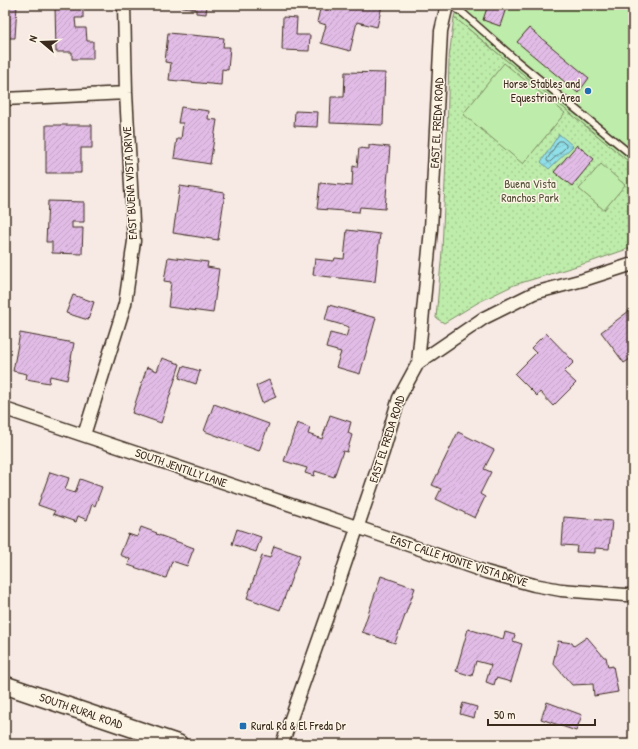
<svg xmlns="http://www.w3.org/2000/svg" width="638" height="749" viewBox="0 0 638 749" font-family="'Patrick Hand',sans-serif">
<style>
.park{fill:url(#park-dots);stroke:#7c8b64}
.pitch{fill:#beecaa;stroke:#7c8b64}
.water{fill:url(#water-waves);stroke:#6e9798}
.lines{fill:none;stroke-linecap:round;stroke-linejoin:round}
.shore{stroke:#5d7370;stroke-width:1}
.building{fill:url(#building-hatch);stroke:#3b2a1e}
.lane-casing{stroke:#3b2a1e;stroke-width:9}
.street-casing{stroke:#3b2a1e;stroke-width:15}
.secondary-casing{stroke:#3b2a1e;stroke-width:20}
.lane{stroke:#fcf5e5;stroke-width:6}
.street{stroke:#fcf5e5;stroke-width:12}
.secondary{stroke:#fcf5e5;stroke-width:17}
.poi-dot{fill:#1f6fb2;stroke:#fcf5e5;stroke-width:1.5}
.labels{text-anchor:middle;stroke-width:3;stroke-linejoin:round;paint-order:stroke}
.poi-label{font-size:12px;fill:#3b2a1e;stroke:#fcf5e5;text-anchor:end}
.street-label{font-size:12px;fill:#3b2a1e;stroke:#fcf5e5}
.park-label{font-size:12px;fill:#55513a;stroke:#fcf5e5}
</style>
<defs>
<pattern id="park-dots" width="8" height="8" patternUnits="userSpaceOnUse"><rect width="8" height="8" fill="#beecaa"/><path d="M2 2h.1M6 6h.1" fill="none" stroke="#a4cb92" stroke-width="1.8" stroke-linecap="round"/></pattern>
<pattern id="water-waves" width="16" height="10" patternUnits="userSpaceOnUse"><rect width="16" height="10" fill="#90e0ea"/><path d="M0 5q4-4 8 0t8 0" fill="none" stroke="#7dc0c8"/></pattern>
<pattern id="building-hatch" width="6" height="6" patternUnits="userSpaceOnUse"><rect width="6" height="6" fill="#e2bce6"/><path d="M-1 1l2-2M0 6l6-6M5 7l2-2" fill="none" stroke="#c3a2c5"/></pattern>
</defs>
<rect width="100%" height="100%" fill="#f7eae5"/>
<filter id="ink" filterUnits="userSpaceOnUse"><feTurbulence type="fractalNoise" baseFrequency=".025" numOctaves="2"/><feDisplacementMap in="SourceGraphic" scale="8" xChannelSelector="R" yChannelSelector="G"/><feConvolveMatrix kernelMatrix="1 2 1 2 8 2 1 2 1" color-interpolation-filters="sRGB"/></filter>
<g filter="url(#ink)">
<path class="park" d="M454 17 633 165V247L593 261 514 285 479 302 444 323 436 318 442 251 447 136 449 58Z"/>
<path class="pitch" d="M458 5H633V165L454 17Z
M504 63 565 113 523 164 463 114Z
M601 164 625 185 604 210 579 189Z"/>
<path class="water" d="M559 134 573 146 549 169 541 162Z"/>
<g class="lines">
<path class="shore" d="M559 141H562L566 145V147L550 162H548L547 160Z"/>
</g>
<path class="building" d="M5 5H17L15 38H5Z
M55 5H83V18H75L76 28H86L87 41H93V59H72V52H56Z
M171 5H207L206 14 196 13V9Z
M321 5H378L382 6 377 27 357 22 350 51 321 43 326 25 317 22Z
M488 5H507L500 26 483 20Z
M283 17 297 18 296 35H310L309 51 282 50Z
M529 28 589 78 578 93 517 42Z
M168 33 224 38 223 47H230L228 70 222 69 221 85 169 80 171 63 165 62Z
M345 72 385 73 383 125 330 123 331 97H344Z
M181 107 209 111 208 119 217 120 210 164 174 158 177 139H181L183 123H178Z
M295 111 318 112 317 127 294 126Z
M46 125H92V148H81V173H46Z
M369 145 390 147 385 209 360 207 359 212 317 209 320 183 352 186 353 166 357 167 359 148 369 149Z
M577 145 594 159 572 186 554 172Z
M180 186 225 193 218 240 173 233Z
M48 201 84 202V222H72V228H83L82 254 52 253V242H46Z
M347 230 380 234 375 282 313 275 315 259 334 261 335 258 344 259Z
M168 257 208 262 207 267 219 269 213 313 168 307 171 282 164 281Z
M73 295 94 302 88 320 66 313Z
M329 305 376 318 360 374 336 367 341 352 326 348 330 333 346 337 349 327 325 320Z
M633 308V357L624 363 601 332Z
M20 333 74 343 67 380 50 376 49 383 26 379 27 374 13 371Z
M546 333 574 362 564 372 576 383 553 406 540 392 537 396 515 374 536 353 531 348Z
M162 358 180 364 161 423 132 413 147 367 157 371Z
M183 366 200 371 196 384 179 378Z
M269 380 276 397 262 403 256 386Z
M214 404 269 424 259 451 204 431Z
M330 415 351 422 348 433 352 435 347 452 343 451 334 477 315 471 314 476 305 473 307 468 284 461 297 423 310 428 308 434 322 439Z
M458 432 494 450 484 469 491 472 480 494 485 497 475 518 436 499 441 489 432 485Z
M50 472 69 478 65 490 75 493 80 479 102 487 95 506 92 504 87 520 78 516 76 522 53 514 55 511 38 505Z
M564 517 612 521 609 549 595 548V553L576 552 577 546 562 545Z
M141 527 157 533 156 534 194 548 187 566 172 561 166 578 128 565 130 559 120 555 128 534 137 537Z
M237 529 261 537 256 552 232 544Z
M274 546 300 555 280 610 247 598 262 556 270 558Z
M381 576 415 588 395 643 362 632Z
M468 629 503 639 505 632 515 635 513 641 522 644 511 682 496 678 494 685 486 682 491 665 476 661 472 676 456 671Z
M587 637 604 657H606L608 667 613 666 618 692 594 696 593 684 572 685 553 663 558 641 572 643 574 646Z
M547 702 582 715 576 731 541 719Z
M463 703 477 707 474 718 460 714Z"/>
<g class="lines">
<defs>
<path id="lane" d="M449 5 454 7 464 14 517 61 633 156"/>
<path id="street" d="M5 99 126 93
M418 363 484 318 534 293 583 280 633 264
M5 409 357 527 486 572 534 585 561 590 625 595H633
M84 435 125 304 134 241 126 93 124 5
M282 744 330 608 383 452 399 398 418 363 431 229 441 31 447 5"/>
<path id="secondary" d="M5 685 179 744"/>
</defs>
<use href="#lane" class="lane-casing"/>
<use href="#street" class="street-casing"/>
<use href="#secondary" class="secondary-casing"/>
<use href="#lane" class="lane"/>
<use href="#street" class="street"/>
<use href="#secondary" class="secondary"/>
</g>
</g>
<g class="poi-dot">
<circle cx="588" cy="91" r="4"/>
<rect x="239" y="722" width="8" height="8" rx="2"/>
</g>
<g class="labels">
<g class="poi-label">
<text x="580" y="88">Horse Stables and<tspan x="580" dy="14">Equestrian Area</tspan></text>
<text x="251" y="730" text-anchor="start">Rural Rd &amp; El Freda Dr</text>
</g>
<g class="street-label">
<text transform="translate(437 123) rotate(-87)" y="4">EAST EL FREDA ROAD</text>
<text transform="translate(130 183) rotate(-93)" y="4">EAST BUENA VISTA DRIVE</text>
<text transform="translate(387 439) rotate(-72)" y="4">EAST EL FREDA ROAD</text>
<text transform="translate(181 468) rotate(19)" y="4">SOUTH JENTILLY LANE</text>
<text transform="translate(459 561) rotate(18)" y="4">EAST CALLE MONTE VISTA DRIVE</text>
<text transform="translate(81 711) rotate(19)" y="4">SOUTH RURAL ROAD</text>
</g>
<g class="park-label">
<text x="530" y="188">Buena Vista<tspan x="530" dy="14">Ranchos Park</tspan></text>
</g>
</g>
<rect width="638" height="749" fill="none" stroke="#fcf5e5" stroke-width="20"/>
<rect x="10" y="10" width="618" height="729" fill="none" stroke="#3b2a1e" stroke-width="1.5" filter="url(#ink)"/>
<g transform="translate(42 42) rotate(289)" stroke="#fcf5e5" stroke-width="3" paint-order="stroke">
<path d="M0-3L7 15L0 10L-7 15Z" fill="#3b2a1e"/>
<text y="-6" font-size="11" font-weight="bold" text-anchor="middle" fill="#3b2a1e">N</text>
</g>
<path d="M488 719v6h107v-6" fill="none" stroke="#3b2a1e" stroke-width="2"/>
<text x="494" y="719" font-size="12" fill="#3b2a1e" stroke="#fcf5e5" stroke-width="3" paint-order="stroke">50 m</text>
</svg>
